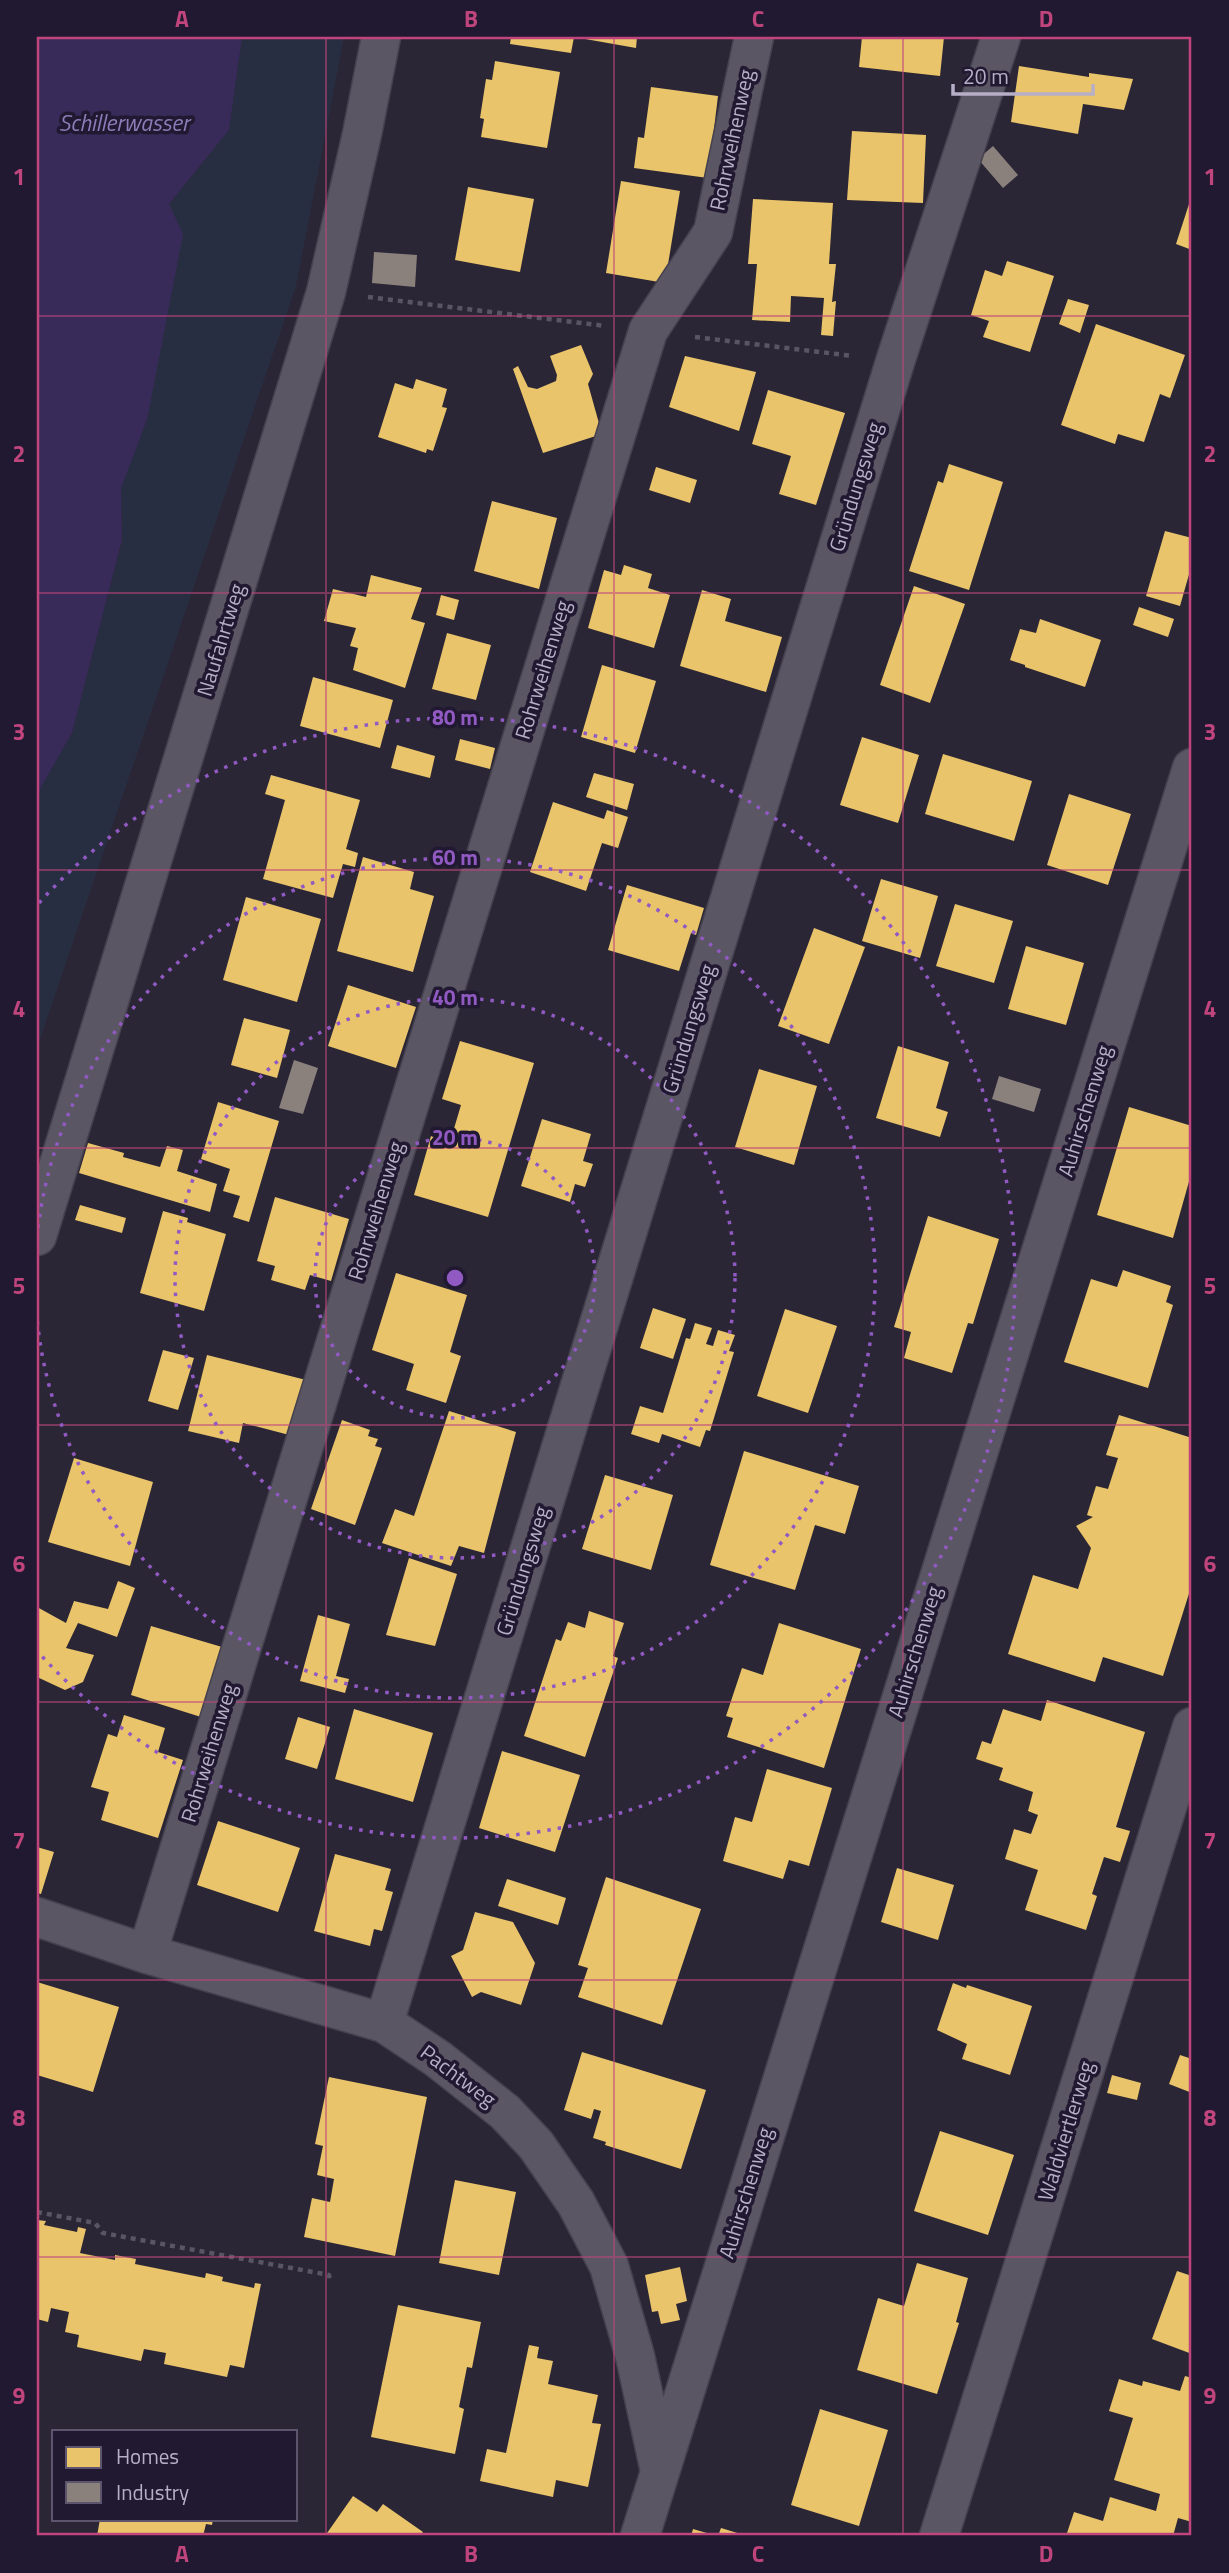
<svg xmlns="http://www.w3.org/2000/svg" width="1229" height="2573" viewBox="0 0 1229 2573" font-family="'Titillium Web',sans-serif">
<style>
.green{fill:#282e42}
.water{fill:#392b59}
.homes{fill:#e9c46a}
.industry{fill:#8a817c}
.lines{fill:none;stroke-linecap:round;stroke-linejoin:round}
.street-casing{stroke:#45414e;stroke-width:41}
.path{stroke:#595663;stroke-width:4.5;stroke-dasharray:5 5;stroke-linecap:butt}
.street{stroke:#5a5664;stroke-width:38}
.grid{fill:none;stroke:#bf457c;stroke-width:2;stroke-opacity:0.55}
.ring{fill:none;stroke:#905ac2;stroke-width:3.5;stroke-dasharray:3.5 7}
.labels{text-anchor:middle;stroke-width:7;stroke-linejoin:round;paint-order:stroke}
.street-label{font-size:21px;fill:#b7afc8;stroke:#211931}
.water-label{font-size:23px;font-style:italic;fill:#8d7cb7;stroke:#211931}
.centre{fill:#905ac2;stroke:#211931;stroke-width:3.5}
.ring-label{font-size:21px;text-anchor:middle;font-weight:bold;fill:#905ac2;stroke:#211931;stroke-width:7;stroke-linejoin:round;paint-order:stroke}
.neatline{fill:none;stroke:#bf457c;stroke-width:2.5}
.grid-label{font-size:23px;text-anchor:middle;font-weight:bold;fill:#bf457c}
</style>
<rect width="100%" height="100%" fill="#2b2636"/>
<path class="green" d="M242 37H344L296 286 37 1048V805L40 789 72 733 122 541 121 488 147 420 169 204 229 130Z"/>
<path class="water" d="M37 37H242L229 130 169 204 183 234 147 420 121 488 122 540 72 733 40 789 37 805Z"/>
<path class="homes" d="M511 37H637L636 48 574 37 571 53 510 44Z
M862 37H944L940 76 859 67Z
M495 61 560 72 547 148 481 137 484 119 480 118 486 79 492 80Z
M1019 66 1089 77V73L1133 79 1124 110 1083 104 1078 134 1011 122Z
M651 87 718 96 708 178 634 168 638 137 644 138Z
M852 131 926 135 923 203 847 200Z
M621 181 680 191 665 283 606 273Z
M468 187 534 199 520 272 455 260Z
M753 199 833 203 829 264H836L832 302 836 301 833 336 821 335 824 298 791 296 790 322 752 320 757 264H748Z
M1190 201 1192 202V250L1176 244Z
M1007 261 1054 276 1030 352 983 337 989 321 971 315 985 270 1002 276Z
M1068 299 1089 305 1080 333 1059 324Z
M1096 324 1185 355 1170 398 1160 394 1144 442 1118 434 1115 444 1061 425Z
M581 345 593 374 588 384 602 434 543 453 513 369 518 366 528 387 537 389 556 381 557 375 550 356Z
M685 356 756 372 739 431 669 407Z
M416 379 447 389 442 407 447 408 433 451 427 449 426 453 378 437 395 383 413 389Z
M768 390 845 413 816 505 779 494 791 456 752 444Z
M949 464 1003 482 969 590 909 571 938 481 943 483Z
M656 467 697 480 690 503 649 490Z
M492 501 557 518 539 589 474 571Z
M1165 531 1192 538V564L1180 606 1146 596Z
M624 565 652 574 648 588 670 595 654 648 588 628 604 570 621 575Z
M371 575 422 588 411 619 425 623 405 688 353 670 358 648 350 646 356 628 324 621 333 589 366 597Z
M914 586 965 604 930 703 880 685Z
M702 590 731 599 725 621 782 637 766 692 680 666Z
M441 595 459 600 454 620 436 615Z
M1139 607 1174 619 1168 637 1133 625Z
M1040 619 1101 640 1085 687 1025 667V665L1010 660 1020 629 1036 633Z
M447 633 491 645 476 700 432 689Z
M602 665 656 681 635 753 581 737Z
M313 677 393 700 380 748 300 726Z
M862 737 919 755 898 823 840 805Z
M460 739 495 748 490 769 455 760Z
M397 745 435 756 430 778 391 768Z
M943 754 1032 781 1014 841 925 814Z
M594 773 634 784 627 810 586 797Z
M271 775 360 800 346 849 358 853 355 867 343 864 333 898 263 879 285 800 265 794Z
M1069 794 1131 814 1108 885 1047 865Z
M553 802 604 819 607 810 628 817 618 848 602 843 586 891 530 872Z
M363 857 414 872 410 889 434 896 413 972 337 951Z
M881 879 938 896 920 958 862 941Z
M627 885 704 908 696 935 691 933 679 971 608 950Z
M246 897 321 919 297 1002 223 980Z
M955 904 1013 921 994 983 936 966Z
M814 928 865 947 829 1044 778 1026Z
M1026 946 1084 963 1066 1025 1008 1009Z
M348 985 416 1007 396 1068 328 1046Z
M244 1018 290 1030 277 1078 231 1065Z
M460 1041 534 1063 488 1217 414 1195 431 1136 450 1142 461 1105 442 1099Z
M898 1046 949 1062 936 1108 948 1112 940 1137 876 1118Z
M759 1069 817 1086 794 1165 735 1147Z
M218 1102 279 1121 249 1222 233 1217 240 1196 223 1191 230 1169 201 1159Z
M1129 1107 1192 1126V1171L1173 1238 1097 1215Z
M542 1119 591 1134 583 1161 593 1164 585 1187 575 1184 570 1202 521 1186Z
M88 1143 124 1153 123 1157 160 1167 167 1146 183 1150 177 1171 217 1184 210 1212 79 1173Z
M275 1197 349 1219 331 1281 310 1275 305 1290 271 1280 275 1266 257 1261Z
M80 1205 126 1218 122 1233 75 1220Z
M163 1211 188 1218 187 1222 226 1234 204 1311 140 1293Z
M928 1216 999 1239 973 1324 968 1323 952 1373 904 1358 911 1332 894 1327Z
M1123 1270 1171 1286 1166 1302 1173 1305 1148 1388 1064 1362 1091 1279 1117 1287Z
M396 1273 467 1295 450 1352 461 1356 446 1403 406 1390 414 1364 372 1350Z
M653 1308 686 1319 673 1359 640 1348Z
M785 1309 837 1326 808 1413 757 1396Z
M695 1323 712 1328 706 1344 713 1346 718 1330 735 1335 729 1351 734 1352 710 1431 706 1430 700 1447 662 1434 659 1443 631 1434 640 1406 663 1413 686 1338 690 1339Z
M163 1350 194 1358 178 1410 148 1401Z
M207 1355 306 1380 293 1436 243 1423 239 1443 188 1431Z
M449 1411 516 1432 484 1553 459 1546 451 1566 382 1543 395 1509 414 1516Z
M1119 1415 1192 1438V1584L1163 1676 1103 1657 1095 1682 1008 1654 1033 1575 1078 1589 1091 1548 1076 1526 1093 1517 1087 1515 1096 1486 1108 1489 1118 1458 1106 1455Z
M342 1420 370 1430 368 1436 378 1439 375 1446 382 1448 355 1525 311 1509Z
M744 1451 859 1486 845 1534 815 1525 795 1590 710 1565Z
M74 1458 153 1482 130 1566 48 1542Z
M605 1475 673 1495 651 1570 582 1549Z
M409 1558 457 1574 435 1646 386 1635Z
M118 1581 135 1588 117 1637 78 1623 66 1648 94 1655 83 1682 65 1690 37 1677V1607L66 1623 74 1601 108 1609Z
M589 1611 624 1623 613 1656 618 1658 585 1757 524 1736 556 1639 561 1641 568 1622 585 1628Z
M318 1615 350 1624 336 1676 349 1679 345 1693 300 1681Z
M779 1623 861 1649 824 1768 727 1737 733 1718 726 1716 742 1668 763 1675Z
M151 1626 222 1647 201 1717 131 1695Z
M1047 1700 1145 1732 1116 1827 1130 1831 1120 1862 1104 1857 1092 1894 1097 1896 1086 1930 1025 1910 1038 1870 1005 1859 1014 1829 1031 1834 1038 1815 1028 1811 1033 1792 999 1780 1003 1768 976 1759 982 1741 991 1744 1003 1709 1041 1721Z
M354 1709 433 1733 413 1802 335 1779Z
M124 1715 165 1728 158 1752 183 1760 158 1838 101 1820 109 1792 91 1787 108 1734 117 1737Z
M298 1717 330 1727 317 1769 285 1759Z
M502 1751 580 1775 555 1852 479 1828Z
M767 1769 832 1788 809 1866 789 1860 783 1879 723 1861 735 1817 752 1822Z
M218 1821 300 1848 278 1912 197 1885Z
M37 1847 54 1852 41 1894 37 1893Z
M335 1854 391 1869 385 1890 393 1892 382 1931 374 1929 370 1946 314 1931Z
M897 1868 954 1885 938 1940 881 1922Z
M606 1877 701 1909 662 2025 578 1997 588 1968 578 1965Z
M507 1879 566 1898 558 1925 498 1906Z
M475 1912 513 1922 535 1963 521 2005 481 1992 472 1997 451 1956 463 1950Z
M37 1982 119 2007 93 2092 37 2075Z
M953 1983 966 1988 967 1985 1032 2006 1010 2075 962 2059 967 2044 937 2030Z
M582 2052 706 2090 681 2169 605 2145 606 2142 593 2138 601 2111 594 2109 591 2119 564 2110Z
M1180 2055 1192 2059V2093L1169 2084Z
M1112 2075 1141 2083 1137 2100 1107 2093Z
M329 2077 427 2097 395 2256 304 2237 312 2198 330 2202 334 2179 317 2175 323 2146 315 2144Z
M940 2131 1014 2155 988 2235 914 2211Z
M455 2180 516 2192 499 2275 439 2263Z
M37 2220 46 2221 44 2225 77 2232 78 2227 86 2229 80 2253 115 2260V2255L136 2259 135 2264 205 2278 206 2273 223 2277 222 2281 254 2288 255 2283 261 2284 244 2368 230 2365 227 2377 164 2364 166 2353 144 2349 141 2361 77 2347 79 2335 65 2332 69 2312 51 2308 48 2322 37 2319Z
M917 2263 968 2278 956 2322 959 2323 937 2394 857 2370 878 2298 904 2306Z
M680 2267 687 2301 676 2304 680 2320 661 2324 658 2311 652 2312 645 2275Z
M1177 2271 1192 2276V2354L1152 2339Z
M398 2305 481 2322 472 2368 467 2367 459 2407 464 2409 455 2454 371 2437Z
M529 2345 539 2347 537 2358 553 2361 548 2384 598 2395 592 2423 601 2424 588 2487 556 2480 553 2497 480 2481 487 2449 506 2453Z
M1185 2376 1192 2378V2522L1178 2518 1173 2536H1066L1074 2512 1103 2521 1110 2497 1156 2511 1160 2494 1114 2480 1133 2418 1109 2411 1119 2379 1142 2386 1143 2381 1180 2391Z
M820 2409 888 2430 859 2526 791 2505Z
M353 2496 377 2512 383 2504 423 2532 420 2536H325Z
M100 2519H213L212 2525 206 2524 203 2536 193 2534 192 2536H97Z
M721 2528 747 2536H718Z
M693 2529 717 2536H691Z"/>
<path class="industry" d="M993 146 1018 175 1003 188 978 159Z
M374 252 417 255 415 287 372 283Z
M294 1060 318 1068 303 1114 279 1108Z
M999 1076 1041 1089 1034 1112 992 1099Z"/>
<g class="lines">
<defs>
<path id="street" d="M37 1236 326 292 362 134 381 37
M37 1917 147 1954 384 2023 438 2059 505 2112 536 2145 576 2203 609 2266 635 2356 659 2467
M147 1954 648 331 713 232 754 37
M384 2023 895 362 1001 37
M640 2536 1192 768
M939 2536 1192 1727"/>
</defs>
<use href="#street" class="street-casing"/>
<path class="path" d="M368 297 606 326
M695 337 853 356
M37 2212 95 2223 103 2233 329 2275 330 2283"/>
<use href="#street" class="street"/>
</g>
<path class="grid" d="M326 37V2536M614 37V2536M903 37V2536M37 316H1192M37 593H1192M37 870H1192M37 1148H1192M37 1425H1192M37 1702H1192M37 1980H1192M37 2257H1192"/>
<g class="ring">
<circle cx="455" cy="1278" r="140"/>
<circle cx="455" cy="1278" r="280"/>
<path d="M37 1238A420 420 0 1 1 37 1318"/>
<path d="M39 903A560 560 0 1 1 39 1653"/>
</g>
<g class="labels">
<g class="street-label">
<text transform="translate(732 140) rotate(-78)" y="7">Rohrweihenweg</text>
<text transform="translate(856 487) rotate(-73)" y="7">Gründungsweg</text>
<text transform="translate(221 640) rotate(-73)" y="7">Naufahrtweg</text>
<text transform="translate(543 670) rotate(-73)" y="7">Rohrweihenweg</text>
<text transform="translate(689 1029) rotate(-73)" y="7">Gründungsweg</text>
<text transform="translate(1085 1111) rotate(-73)" y="7">Auhirschenweg</text>
<text transform="translate(376 1211) rotate(-73)" y="7">Rohrweihenweg</text>
<text transform="translate(523 1571) rotate(-73)" y="7">Gründungsweg</text>
<text transform="translate(915 1652) rotate(-73)" y="7">Auhirschenweg</text>
<text transform="translate(209 1753) rotate(-73)" y="7">Rohrweihenweg</text>
<text transform="translate(458 2076) rotate(37)" y="7">Pachtweg</text>
<text transform="translate(1066 2131) rotate(-73)" y="7">Waldviertlerweg</text>
<text transform="translate(746 2193) rotate(-73)" y="7">Auhirschenweg</text>
</g>
<g class="water-label">
<text x="124" y="131">Schillerwasser</text>
</g>
</g>
<circle cx="455" cy="1278" r="10" class="centre"/>
<g class="ring-label">
<text x="455" y="725">80 m</text>
<text x="455" y="865">60 m</text>
<text x="455" y="1005">40 m</text>
<text x="455" y="1145">20 m</text>
</g>
<rect width="1229" height="2573" fill="none" stroke="#211931" stroke-width="77"/>
<rect x="52" y="2430" width="245" height="91" fill="#211931" stroke="#5d556d" stroke-width="2"/>
<rect x="66" y="2447" width="35" height="21" fill="#e9c46a" stroke="#5d556d" stroke-width="2"/>
<text x="116" y="2464" font-size="21" fill="#b7afc8">Homes</text>
<rect x="66" y="2482" width="35" height="21" fill="#8a817c" stroke="#5d556d" stroke-width="2"/>
<text x="116" y="2500" font-size="21" fill="#b7afc8">Industry</text>
<path d="M953 84v10h140v-10" fill="none" stroke="#b7afc8" stroke-width="3.5"/>
<text x="963" y="84" font-size="21" fill="#b7afc8" stroke="#211931" stroke-width="5" paint-order="stroke">20 m</text>
<rect x="38" y="38" width="1152" height="2496" class="neatline"/>
<g class="grid-label">
<text x="182" y="27">A</text>
<text x="471" y="27">B</text>
<text x="758" y="27">C</text>
<text x="1046" y="27">D</text>
<text x="19" y="185">1</text>
<text x="1210" y="185">1</text>
<text x="19" y="462">2</text>
<text x="1210" y="462">2</text>
<text x="19" y="740">3</text>
<text x="1210" y="740">3</text>
<text x="19" y="1017">4</text>
<text x="1210" y="1017">4</text>
<text x="19" y="1294">5</text>
<text x="1210" y="1294">5</text>
<text x="19" y="1572">6</text>
<text x="1210" y="1572">6</text>
<text x="19" y="1849">7</text>
<text x="1210" y="1849">7</text>
<text x="19" y="2126">8</text>
<text x="1210" y="2126">8</text>
<text x="19" y="2404">9</text>
<text x="1210" y="2404">9</text>
<text x="182" y="2562">A</text>
<text x="471" y="2562">B</text>
<text x="758" y="2562">C</text>
<text x="1046" y="2562">D</text>
</g>
</svg>
